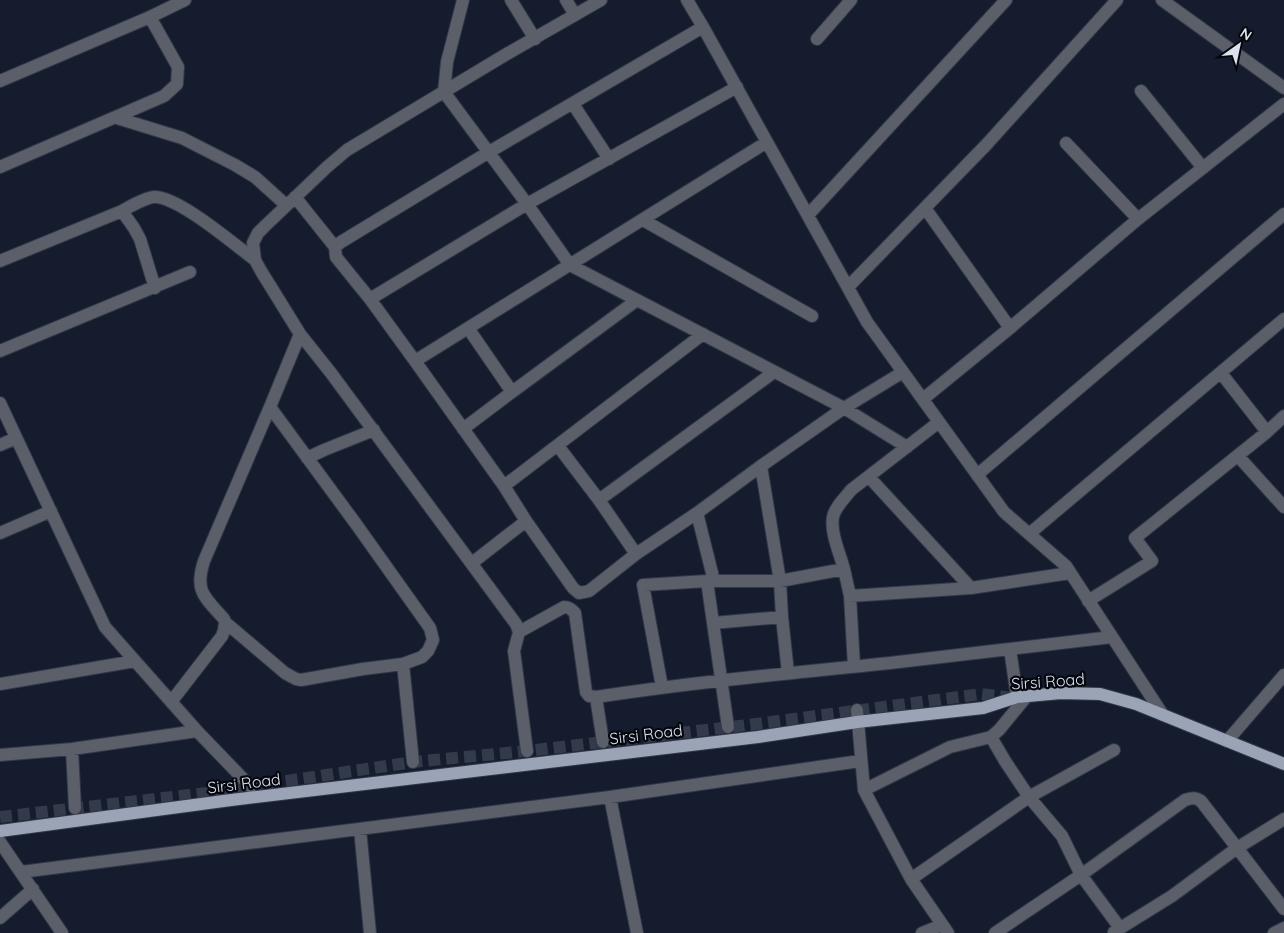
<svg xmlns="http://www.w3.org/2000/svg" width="1284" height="933" viewBox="0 0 1284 933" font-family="Quicksand,sans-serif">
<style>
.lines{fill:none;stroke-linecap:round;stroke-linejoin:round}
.major-tunnel{stroke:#333a4a;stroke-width:12;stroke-dasharray:12 6;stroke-linecap:butt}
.minor-casing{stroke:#313848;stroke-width:14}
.major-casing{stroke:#313848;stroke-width:14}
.minor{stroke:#5b5f69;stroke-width:12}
.major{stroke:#9ba3b7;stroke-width:12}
.labels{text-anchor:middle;stroke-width:4.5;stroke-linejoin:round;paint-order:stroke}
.street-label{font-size:16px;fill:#dde2ef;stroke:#05070e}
</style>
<rect width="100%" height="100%" fill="#151c2d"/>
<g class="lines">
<path class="major-tunnel" d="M0 817 206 793 413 762 527 751 756 724 981 694 1012 698"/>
<defs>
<path id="minor" d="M463 0 447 62 444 92 527 204 570 265 844 408 907 447
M511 0 535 39
M566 0 575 15
M687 0 703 27 867 322 1004 512 1066 566 1163 715
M1162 0 1284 88
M817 39 851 0
M0 81 150 17 185 0
M1141 91 1203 168
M573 104 609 159
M117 118 182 138 235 165 255 177 286 205
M767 142 415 361 504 486 526 521 573 588 579 593 589 591 636 554 697 513 761 466 844 408 903 372
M1066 143 1138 219
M0 167 164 96 177 84 178 67 150 17
M295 197 335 247
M925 208 1010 328
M122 211 134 228 140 239 155 288
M808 215 1006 0
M643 220 812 316
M0 261 122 211C131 206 144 198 154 197 178 196 235 245 255 260
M848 287 986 145 1117 0
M370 299 527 204 737 87
M468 328 512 392 637 300
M0 351 190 272
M415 361 370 299 336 257 335 247 341 242 489 152 703 27
M1221 373 1267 432
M923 399 1010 328 1138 219 1284 104
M0 403 105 627 197 731 251 787
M463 429 512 392
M0 445 16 438
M558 446 599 500 636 554
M1238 456 1284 507
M307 458 324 450 374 430
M761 466 780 581 782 617 788 673
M977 475 1284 214
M869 477 971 588
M504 486 703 334
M599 500 774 372
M697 513 714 581
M0 533 51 511
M1029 534 1284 319
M472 563 526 521
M844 569C840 554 830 532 833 517 835 507 845 498 851 490L939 422
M707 581 728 727
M850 596 971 588 1070 573
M1088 601 1152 561 1135 538 1267 432 1284 416
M225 622 285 673 296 679 301 680 363 669 403 664 422 657 428 651 433 640 430 628 356 524 270 407
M713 623 782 617
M519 632 564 607C569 607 571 609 575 613L586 692 589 696 596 697
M1010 649 1017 697
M403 664 413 762
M0 684 135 661
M662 687 643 585 707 581H780L844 569 850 596 854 666
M171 702 222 636 224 630 225 622 224 619C205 597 194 592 204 561L270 407 300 334
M857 710 864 790 911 879 948 933
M991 737 1005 761 1029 797 1062 836 1081 875 1120 928
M1227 741 1284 675
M603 742 596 697C694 682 792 673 890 663 964 655 1038 645 1112 637
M72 749 75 808
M527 751 514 651 519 632 516 624 331 373 300 334 261 271 255 260 253 243 258 233 266 225 327 167 347 150 505 55 601 0
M0 755 72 749 197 731
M864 790 950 747 991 737 999 730 1027 696
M610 797 637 933
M360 829 370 933
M0 842 62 933
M21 872 610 797 860 761
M911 879 1029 797 1114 750
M0 918 33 889
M1114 932 1172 896 1237 848 1284 819
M922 933 942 925
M995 933 1081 875 1185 800C1192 798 1195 797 1201 801L1284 909
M1274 933 1284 928"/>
<path id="major" d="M0 831 231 800 758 737 857 722 983 708 1017 697 1061 693 1100 694 1136 704 1284 764"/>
</defs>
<use href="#minor" class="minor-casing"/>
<use href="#major" class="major-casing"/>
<use href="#minor" class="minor"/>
<use href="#major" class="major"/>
</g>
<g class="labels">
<g class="street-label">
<text transform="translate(1048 681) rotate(-4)" y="6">Sirsi Road</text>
<text transform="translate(646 734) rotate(-7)" y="6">Sirsi Road</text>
<text transform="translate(244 783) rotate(-7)" y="6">Sirsi Road</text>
</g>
</g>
<g transform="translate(1239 45) rotate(33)" stroke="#05070e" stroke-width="4" paint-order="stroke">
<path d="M0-4L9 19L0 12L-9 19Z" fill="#dde2ef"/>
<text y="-8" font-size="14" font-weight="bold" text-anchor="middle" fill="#dde2ef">N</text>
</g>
</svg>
